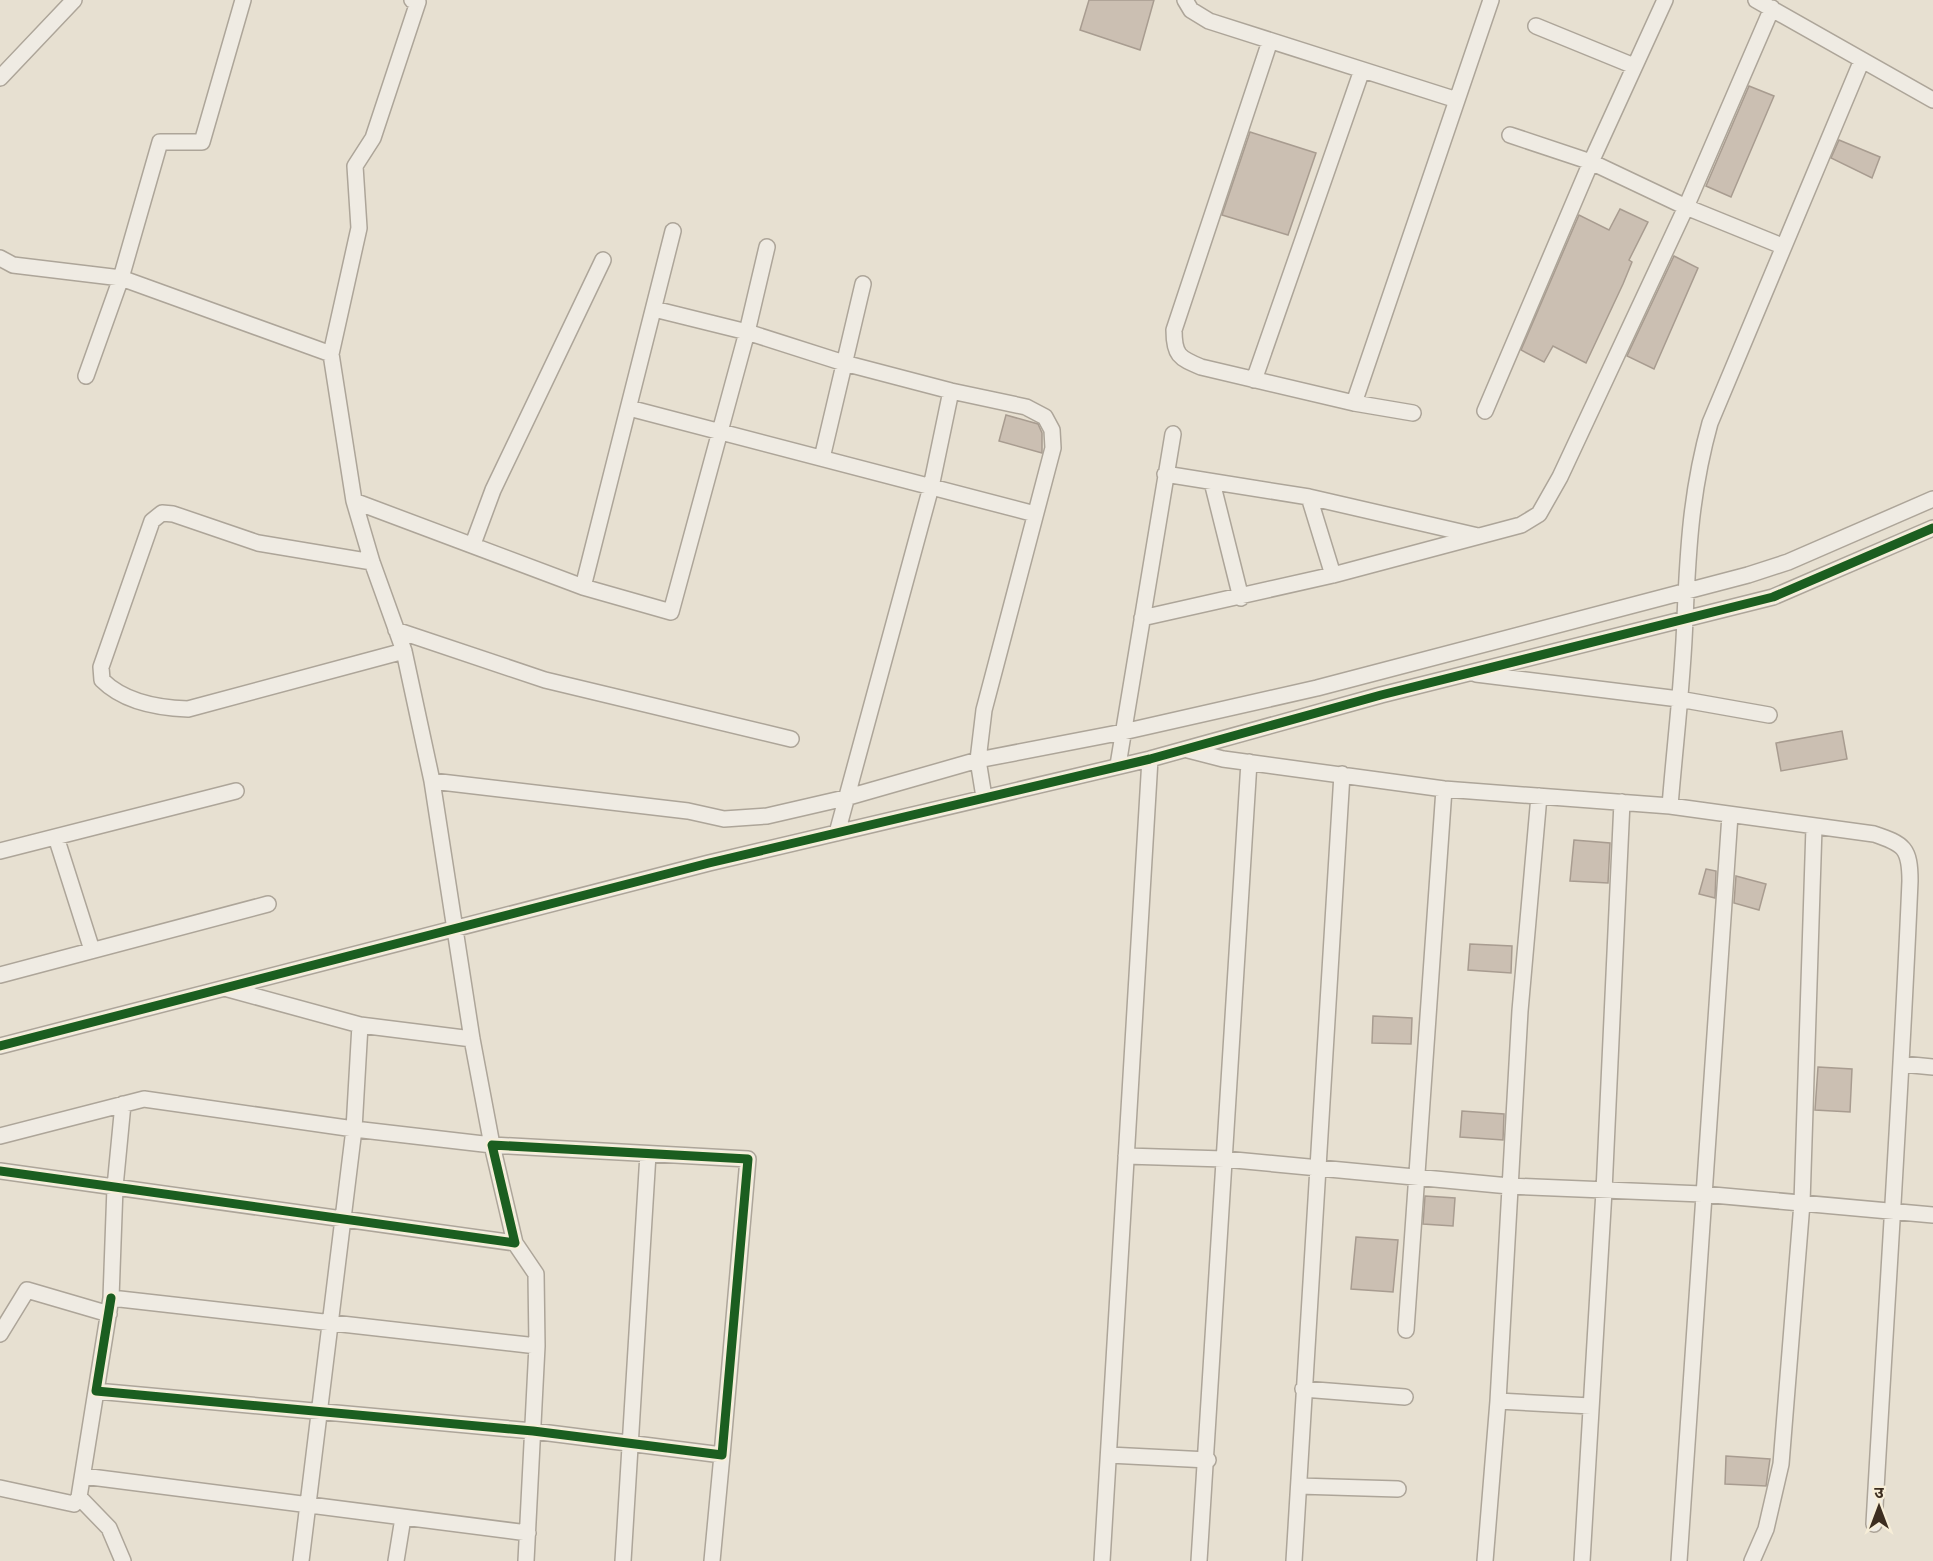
<svg xmlns="http://www.w3.org/2000/svg" width="1933" height="1561" viewBox="0 0 1933 1561" font-family="'Roboto Serif','Noto Sans Devanagari',serif">
<style>
.building{fill:#cbbfb2;stroke:#a89c90;stroke-width:1.5}
.lines{fill:none;stroke-linecap:round;stroke-linejoin:round}
.minor-casing{stroke:#ada599;stroke-width:18}
.minor{stroke:#efebe3;stroke-width:15}
.cycleway-casing{stroke:#f7eed8;stroke-width:13}
.cycleway{stroke:#1b5e20;stroke-width:9}
</style>
<rect width="100%" height="100%" fill="#e7e0d1"/>
<path class="building" d="M1089 0H1154L1140 50 1080 30Z
M1749 86 1774 96 1731 197 1706 186Z
M1250 132 1316 153 1288 235 1222 215Z
M1839 140 1880 157 1872 178 1831 158Z
M1620 209 1648 222 1629 260 1632 262 1623 284 1586 363 1553 346 1544 362 1521 350 1579 215 1609 230Z
M1674 256 1698 268 1654 369 1627 356Z
M1006 415 1038 424 1042 433V453L999 441Z
M1842 731 1847 759 1781 771 1776 743Z
M1574 840 1610 843 1608 883 1570 881Z
M1706 869 1716 871 1715 898 1699 894Z
M1736 876 1766 884 1759 910 1734 903Z
M1470 944 1512 946 1511 973 1468 970Z
M1373 1016 1412 1018 1411 1044 1372 1043Z
M1818 1067 1852 1069 1850 1112 1815 1110Z
M1462 1111 1504 1114 1503 1140 1460 1137Z
M1425 1196 1455 1198 1453 1226 1423 1224Z
M1356 1237 1398 1240 1393 1292 1351 1289Z
M1726 1456 1770 1459 1766 1486 1725 1484Z"/>
<g class="lines">
<defs>
<path id="minor" d="M243 0 202 142H160L121 278 331 354 354 501
M1185 0 1191 10 1209 21 1457 100
M1756 0 1933 100
M1536 26 1634 66
M1270 41 1174 330C1174 355 1179 358 1201 367L1354 403 1413 413
M0 78 74 0
M1510 135 1591 162 1686 207 1782 246
M0 258 13 265 121 278 86 376
M654 309 747 332 844 363 951 391 1026 407 1045 417 1052 430 1053 448 984 710 978 760 984 797
M331 354 359 228 355 166 373 138 418 2 412 0
M1254 380 1362 70
M1354 403 1491 0
M629 408 1035 514
M1485 411 1591 162 1665 0
M822 458 863 284
M1165 474 1309 497 1478 536
M1212 482 1241 598
M1309 497 1333 575
M473 544 493 490 603 260
M372 562 258 543 173 514 162 513 152 521 101 667 102 680C124 702 158 708 188 709L404 651
M583 587 673 231
M1142 618 1333 575 1521 525 1539 514 1560 477 1686 207 1772 8
M396 630 545 680 791 739
M1476 674 1679 699 1769 715
M1188 750 1223 759 1444 789 1670 806 1874 834C1904 844 1910 848 1910 881 1901 1095 1886 1310 1874 1524
M1118 765 1173 434
M432 781 688 811 724 819 767 816 845 798 978 760 1123 732 1317 688 1748 575 1788 562 1933 499
M1670 806C1675 743 1683 681 1685 618 1688 549 1691 491 1710 423L1862 60
M837 833 931 487 951 391
M56 837 92 950
M0 851 236 791
M0 975 268 904
M228 989 360 1025 472 1039
M0 1046 709 863 1150 759 1381 695 1773 597 1933 528
M1902 1064 1933 1067
M123 1104 115 1187 111 1298 537 1346 536 1274 515 1243
M0 1136 144 1099 354 1129 492 1145 472 1039 432 781 404 651 372 562 354 501 583 587 671 612 747 332 767 247
M1126 1156 1224 1159 1509 1186 1702 1194 1933 1215
M0 1171 515 1243 492 1145 748 1159 722 1455 533 1431 96 1391 111 1298
M1406 1330 1444 789
M0 1334 27 1290 109 1314
M1303 1389 1405 1397
M1498 1401 1591 1406
M1109 1455 1208 1460
M83 1476 528 1533
M1299 1486 1398 1489
M0 1488 74 1504 79 1497 96 1391
M79 1497 109 1528 123 1561
M301 1561 354 1129 360 1025
M396 1561 403 1518
M526 1561 537 1346
M623 1561 648 1154
M712 1561 722 1455
M1102 1561 1150 759
M1199 1561 1249 762
M1294 1561 1342 774
M1485 1561 1498 1401 1520 1011 1539 796
M1582 1561 1604 1191 1622 802
M1679 1561 1730 815
M1752 1561 1766 1529 1781 1464 1802 1203 1814 827"/>
</defs>
<use href="#minor" class="minor-casing"/>
<use href="#minor" class="minor"/>
<defs>
<path id="cycleway" d="M0 1046 709 863 1150 759 1381 695 1773 597 1933 528
M0 1171 515 1243 492 1145 748 1159 722 1455 533 1431 96 1391 111 1298"/>
</defs>
<use href="#cycleway" class="cycleway-casing"/>
<use href="#cycleway" class="cycleway"/>
</g>
<g transform="translate(1879 1507)" stroke="#f7eed8" stroke-width="4.5" paint-order="stroke">
<path d="M0-4.5L10 22L0 15L-10 22Z" fill="#3d2e20"/>
<text y="-9" font-size="16" font-weight="bold" text-anchor="middle" fill="#3d2e20">उ</text>
</g>
</svg>
